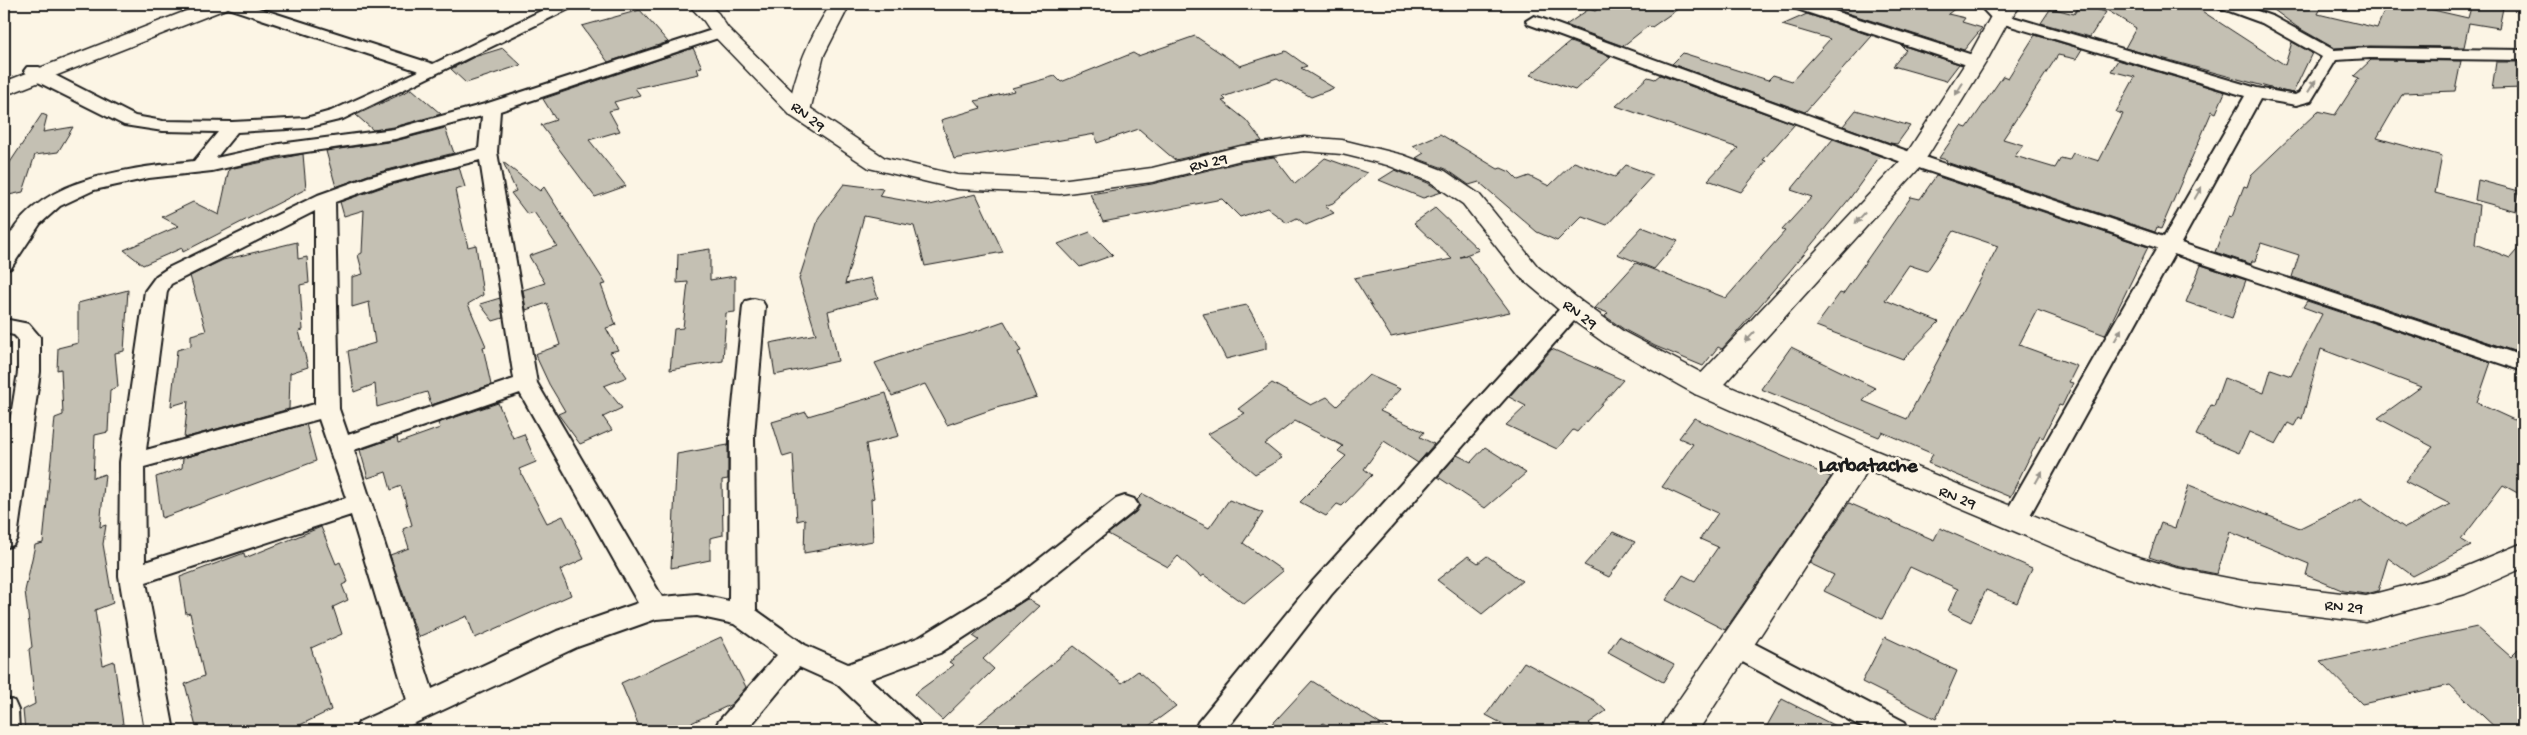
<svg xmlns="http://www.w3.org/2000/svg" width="2527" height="735" viewBox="0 0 2527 735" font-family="'Gochi Hand',sans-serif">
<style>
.building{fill:#c4c0b3;stroke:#1c1c1c}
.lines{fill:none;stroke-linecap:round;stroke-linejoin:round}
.minor-casing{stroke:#1c1c1c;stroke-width:4}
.tertiary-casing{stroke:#1c1c1c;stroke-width:3}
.secondary-casing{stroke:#1c1c1c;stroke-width:3}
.primary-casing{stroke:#1c1c1c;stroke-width:3}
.minor{fill:#fcf5e5;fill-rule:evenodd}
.tertiary{fill:#fcf5e5;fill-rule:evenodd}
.secondary{fill:#fcf5e5;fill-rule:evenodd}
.primary{fill:#fcf5e5;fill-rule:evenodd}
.oneway{fill:#97938b}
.labels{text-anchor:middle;stroke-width:5;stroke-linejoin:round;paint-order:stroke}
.street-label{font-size:16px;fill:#1c1c1c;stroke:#fcf5e5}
.district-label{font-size:21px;font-weight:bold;fill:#1c1c1c;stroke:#fcf5e5}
</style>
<rect width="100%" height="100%" fill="#fcf5e5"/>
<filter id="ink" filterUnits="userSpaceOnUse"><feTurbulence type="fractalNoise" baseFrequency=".02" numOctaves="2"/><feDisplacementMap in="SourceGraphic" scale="10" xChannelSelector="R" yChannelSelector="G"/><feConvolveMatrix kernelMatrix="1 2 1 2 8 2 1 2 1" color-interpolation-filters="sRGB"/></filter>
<g filter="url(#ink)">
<path class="building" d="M1606 4H1685L1652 27 1648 26 1623 46 1566 25 1589 9 1595 11Z
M1831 4H1961L1948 14 1965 18 1962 22 1982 28 1964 50 1825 6Z
M2097 4H2191L2285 65 2292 42 2312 53 2293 93 2278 90 2125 48 2136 28Z
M2266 4H2323L2318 14 2377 28 2387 4H2407L2468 18 2472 4 2503 8 2499 28 2469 23 2464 47 2370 46 2334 48 2297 27Z
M2080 5 2106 12 2090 37 2041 23 2051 8 2074 14Z
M640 10 668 42 608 62 582 26Z
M1807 14 1872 36 1805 112 1672 64 1683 53 1768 80 1773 75 1792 81 1830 39 1782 25Z
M2035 35 2082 49 2076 59 2058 55 2003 139 2023 145 2015 156 2055 168 2061 158 2069 160 2073 153 2099 161 2123 114 2116 112 2135 77 2111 71 2118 60 2225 92 2216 113 2212 111 2161 229 2157 227 2155 232 1946 162 1947 160 1939 158 1961 126 1967 128 2003 76 2008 78Z
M1195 36 1240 66 1286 51 1307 66 1301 68 1334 88 1311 97 1277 78 1223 97 1226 100 1222 101 1246 120 1262 141 1175 160 1139 129 1097 143 1095 134 954 159 941 120 981 108 975 101 1014 91 1012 88 1055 76 1061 82 1133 53 1138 56Z
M1570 42 1611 57 1575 90 1530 75Z
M1901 45 1959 64 1946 81 1893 66 1906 50Z
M503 48 521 65 466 83 451 69 474 57Z
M693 48 702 67 697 68 699 74 635 88 640 95 614 102 618 109 609 111 620 131 589 140 626 186 595 197 541 125 556 120 543 99Z
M2371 60 2461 61 2455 91 2403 93 2377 138 2442 156 2435 193 2479 205 2475 244 2510 258 2523 243V354L2292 277 2299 255 2261 243 2255 261H2252L2251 264 2215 252 2229 216 2232 217 2244 186 2247 187 2251 175 2318 111 2335 115 2359 78 2354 76Z
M2496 62H2523V88L2492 89Z
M1660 75 1795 124 1763 160 1766 161 1741 192 1708 180 1738 148 1616 106 1648 77 1655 79Z
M412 89 441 114 394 127 373 130 356 115Z
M1856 110 1910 126 1897 144 1890 143 1843 126Z
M42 114 47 116 43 132 73 127 58 152 35 155 23 192 4 196V165L9 164Z
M445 128 454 153 368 175 336 187 326 151 395 141Z
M1440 134 1498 169 1501 168 1510 172 1518 180 1529 176 1549 186 1574 162 1615 177 1626 165 1653 175 1607 225 1582 216 1557 241 1537 232 1479 182 1469 185 1446 169 1416 158 1424 153 1413 146Z
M1833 139 1880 156 1850 198 1789 272 1730 340 1722 349 1718 347 1703 366 1655 346 1625 330 1605 316 1608 313 1595 308 1636 263 1726 298 1785 231 1782 230 1812 197 1791 190Z
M303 154 306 189 183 252 182 248 143 265 124 250 179 226 162 217 193 202 219 215 229 169Z
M1274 157 1295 184 1325 158 1367 173 1333 203 1325 206 1334 213 1306 225 1297 218 1287 223 1267 208 1240 217 1222 199 1103 222 1090 194 1152 184 1241 162Z
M503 162 540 191 544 187 606 284 601 285 616 325 606 328 618 350 610 352 627 377 604 386 622 408 603 417 612 430 580 444 558 414 565 411 549 384 535 354 560 345 547 303 526 310 523 290 545 283 529 256 557 246 534 212 527 214 511 193 516 191Z
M459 167 465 187 455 190 461 219 468 247 476 245 483 295 468 304 486 346 483 347 491 385 431 405 427 392 377 407 375 384 354 392 348 351 375 343 369 302 352 307V277L363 274 358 255 362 253 364 210 344 216 340 202 383 187Z
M1395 170 1428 183 1442 192 1423 198 1379 180Z
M1936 176 2148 247 2105 335 2037 310 2019 345 2077 366 2069 382 2073 383 2062 406 2059 405 2043 438 2040 436 2010 497 1928 463 1933 454 1882 432 1879 437 1761 389 1791 347 1875 388 1863 401 1907 419 1998 246 1954 231 1927 271 1909 265 1885 300 1939 322 1903 359 1816 326 1840 293 1843 294 1911 197 1920 199Z
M2478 180 2519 191 2516 211 2475 200Z
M844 184 883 189 879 196 930 205 976 194 1003 252 925 266 914 226 864 216 845 284 871 278 878 298 828 311 838 361 775 375 770 343 816 334 799 279 819 217Z
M1435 208 1479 250 1460 257 1468 256 1510 312 1391 337 1354 278 1452 259 1414 223Z
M1642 227 1678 241 1654 269 1617 254Z
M1090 232 1113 255 1080 267 1058 244Z
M297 242 298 259 307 257 309 283 300 285 303 330 299 331 308 367 290 373 289 409 184 438 188 401 171 406 177 350 191 346V335L206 331 190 276 223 260Z
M710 249V280L735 276V312L726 313 723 361 670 370 674 329 683 328 688 282 677 283 678 254Z
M2201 265 2246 280 2232 318 2186 302Z
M128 290 124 351 115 353 118 387 110 390 108 432 95 435 93 478 105 474 100 527 106 525 103 544 113 603 95 610 103 665 114 661 124 731H25L23 710 35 704 29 649 32 647 25 591 35 545 43 543 55 418 63 415 61 369 57 370 58 348 78 343V303Z
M500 298 503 318 493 321 480 304Z
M2307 301 2491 362 2477 403 2523 424V496L2503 485 2461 540 2471 546 2413 576 2388 558 2378 591 2366 594 2344 591 2306 575 2309 564 2230 532 2217 574 2176 566 2149 557 2161 523 2175 528 2189 485 2300 528 2361 498 2405 528 2450 504 2405 481 2433 447 2378 418 2421 387 2321 349 2302 419 2299 417 2294 426 2288 423 2276 444 2249 432 2239 453 2196 435 2211 405 2214 406 2224 378 2264 393 2271 369 2291 376 2322 314 2303 307Z
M1247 305 1266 339V349L1226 359 1203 314Z
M1004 321 1021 351 1018 352 1037 397 996 408 947 425 925 384 892 396 875 363 926 345 965 335Z
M1552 349 1623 380 1577 432 1573 430 1557 449 1506 425 1526 406 1509 397Z
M1369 375 1400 389 1380 411 1424 432 1420 437 1434 444 1418 463 1384 441 1364 469 1372 475 1342 506 1337 504 1326 516 1300 502 1346 456 1338 451 1343 446 1295 421 1265 444 1282 458 1255 474 1208 434 1245 413 1238 409 1272 383 1311 405 1327 397 1337 406Z
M886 393 899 436 866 444 874 498 871 499 873 541 804 553 805 519 797 521 793 454 783 457 772 422 806 412 808 416Z
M498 403 513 438 524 434 536 462 519 469 547 523 563 516 584 559 560 570 571 595 475 638 467 616 418 637 390 555 409 548 403 529 412 525 401 486 391 490 386 472 368 478 360 450 397 437 398 443 440 428 438 423Z
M1694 418 1831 477 1725 630 1666 600 1683 575 1695 581 1718 547 1700 539 1718 513 1662 487 1693 444 1679 438Z
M306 424 316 461 162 518 156 477 182 468 183 458Z
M728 445V479L722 480 723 535 710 538V560L671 568 677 454Z
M1485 447 1526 473 1485 508 1438 477 1457 455 1471 462Z
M1143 494 1209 528 1229 500 1263 513 1243 543 1283 571 1244 604 1204 575 1201 577 1178 556 1168 567 1108 534 1136 512 1140 506 1137 500Z
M1849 503 1934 540 1940 528 2032 568 2017 603 1986 590 1971 622 1948 611 1958 589 1910 567 1882 619 1824 591 1834 575 1809 563Z
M321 527 336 564 340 562 348 582 342 585 348 600 333 607 342 634 311 648 331 710 298 726 300 731H197L185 684 204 676 190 613 186 614 180 577 244 553 245 558Z
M1613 532 1635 542 1609 577 1584 565Z
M1468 556 1478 563 1487 556 1522 581 1482 614 1437 580Z
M1027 599 1039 606 983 659 994 669 942 720 914 694 954 665 949 662 979 640 973 636 981 629Z
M2477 627 2511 657 2523 645V731H2499L2450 685 2362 704 2320 661Z
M1619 636 1674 665 1663 682 1608 652Z
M721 637 746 687 732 704 674 731H641L621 683Z
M1885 637 1957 671 1936 719 1862 682Z
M1074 646 1122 683 1138 671 1176 706 1142 731H970Z
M1524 662 1594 700 1606 711 1589 723 1598 731H1516L1486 715Z
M1312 681 1391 731H1335L1323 723 1316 731H1266Z
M1782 699 1845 731H1764Z"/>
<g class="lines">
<defs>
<path id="minor" d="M223 4H246L433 64 555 4H575L573 7 343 119 306 128 237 132 216 158 279 144 394 129 485 104 715 29H727L729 32 727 35 500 111 497 152 537 383 662 597 697 594 729 601 730 436 743 306 746 301 754 299 762 301 765 306 754 436 756 610 805 645 848 664 920 637 1010 582 1116 499 1125 496 1134 499 1138 505 1134 511 1028 596 940 653 870 679 917 722 921 731H887L837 684 799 667 746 731H714L718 722 777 655 734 624 697 616 656 619 577 647 398 731H355L359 722 407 700 351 515 146 582 174 731H145L119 576 120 462 145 291 156 276 168 268 318 195 368 177 479 149 482 116 395 139 279 156 212 171 149 178 94 190 60 206 40 224 11 268 4 270C4 263 2 253 4 247 34 176 128 169 194 161L218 132 163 131 124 125 34 80 24 71 27 67H39L135 116 163 121 232 122 306 118 331 111 419 71 225 7ZM480 160 514 379 348 435 339 409 335 202 382 185ZM315 211V404L146 450 167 291 171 284ZM520 393 638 603 557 631 432 689 354 450ZM319 419 346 498 145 562 144 467Z
M1789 4H1812L1982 58 1984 62 1982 66H1970L1791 7Z
M1978 4H1995L2006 15 2257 88 2295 95 2299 93 2322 57 2262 23 2218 7 2216 4H2238L2274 17 2334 50 2370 48 2523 50V60L2370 58 2336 60 2311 101 2296 105 2260 99 2181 243 2523 356V371L2174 254 2024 526 2015 528 2006 526 2002 519 2157 248 1907 164 1528 24 1526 21 1534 16 1540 18 1921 156 2164 237 2245 96 1994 21Z
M1573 301 1581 303 1584 308 1581 313 1331 595 1225 731H1194L1198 722 1313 581 1565 303Z
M4 319 29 324 40 337V372L17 538 13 545 4 548V459L18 372V339L14 335 4 333Z
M1736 634 1905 722 1909 731H1869L1726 653 1722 645 1726 637Z
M4 698 14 701 18 710 19 731H4Z"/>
<path id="tertiary" d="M204 4H231L228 8 14 92 4 94V82Z"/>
<path id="secondary" d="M831 4H850L824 55 810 111 807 116 799 118 791 116 788 111C795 72 809 37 831 4Z
M2002 4H2022L2009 20 1986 62 1922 165 1715 394 1705 396 1695 394 1691 387 1695 380 1905 156 1966 62 1990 18Z
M1862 446 1872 449 1877 456 1698 731H1660L1665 720 1852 449Z"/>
<path id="primary" d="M688 4H708L718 13 728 28 807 106 885 158 957 175 1060 180 1152 168 1241 146 1304 137 1342 140 1403 155 1445 171 1479 194 1538 267 1582 302 1624 332 1715 380 1872 449 2125 553 2176 568 2243 581 2366 596 2446 575 2523 543V568L2465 594 2366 622 2243 607 2176 592 2116 574 1852 463 1695 394 1606 344 1564 314 1520 277 1463 204 1429 181 1387 165 1342 154 1304 151 1241 160 1152 182 1060 194 957 189 869 168 791 116 714 36 704 21Z"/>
</defs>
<use href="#minor" class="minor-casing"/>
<use href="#tertiary" class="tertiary-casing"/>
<use href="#secondary" class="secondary-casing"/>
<use href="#primary" class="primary-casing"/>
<use href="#minor" class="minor"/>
<use href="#tertiary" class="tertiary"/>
<use href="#secondary" class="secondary"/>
<use href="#primary" class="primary"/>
</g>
<defs><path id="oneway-solid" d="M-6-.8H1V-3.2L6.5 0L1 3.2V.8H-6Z" transform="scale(1.25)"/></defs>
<g class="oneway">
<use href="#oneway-solid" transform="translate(2312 86) rotate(-58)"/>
<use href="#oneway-solid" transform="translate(1959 89) rotate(122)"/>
<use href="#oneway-solid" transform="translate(2198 193) rotate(-60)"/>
<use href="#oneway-solid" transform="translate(1860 218) rotate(133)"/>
<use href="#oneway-solid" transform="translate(2118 335) rotate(-61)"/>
<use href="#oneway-solid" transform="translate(1750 337) rotate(133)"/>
<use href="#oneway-solid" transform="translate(2039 477) rotate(-61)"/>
</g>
</g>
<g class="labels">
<g class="street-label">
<text transform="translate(809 115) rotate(38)" y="6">RN 29</text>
<text transform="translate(1208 161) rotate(-14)" y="6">RN 29</text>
<text transform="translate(1581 313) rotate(37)" y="6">RN 29</text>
<text transform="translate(1958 496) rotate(22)" y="6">RN 29</text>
<text transform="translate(2344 605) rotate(5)" y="6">RN 29</text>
</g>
<g class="district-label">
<text x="1868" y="471">Larbatache</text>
</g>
</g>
<rect width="2527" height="735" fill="none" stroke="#fcf5e5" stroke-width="20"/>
<rect x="10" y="10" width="2507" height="715" fill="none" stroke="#1c1c1c" stroke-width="2" filter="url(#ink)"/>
</svg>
